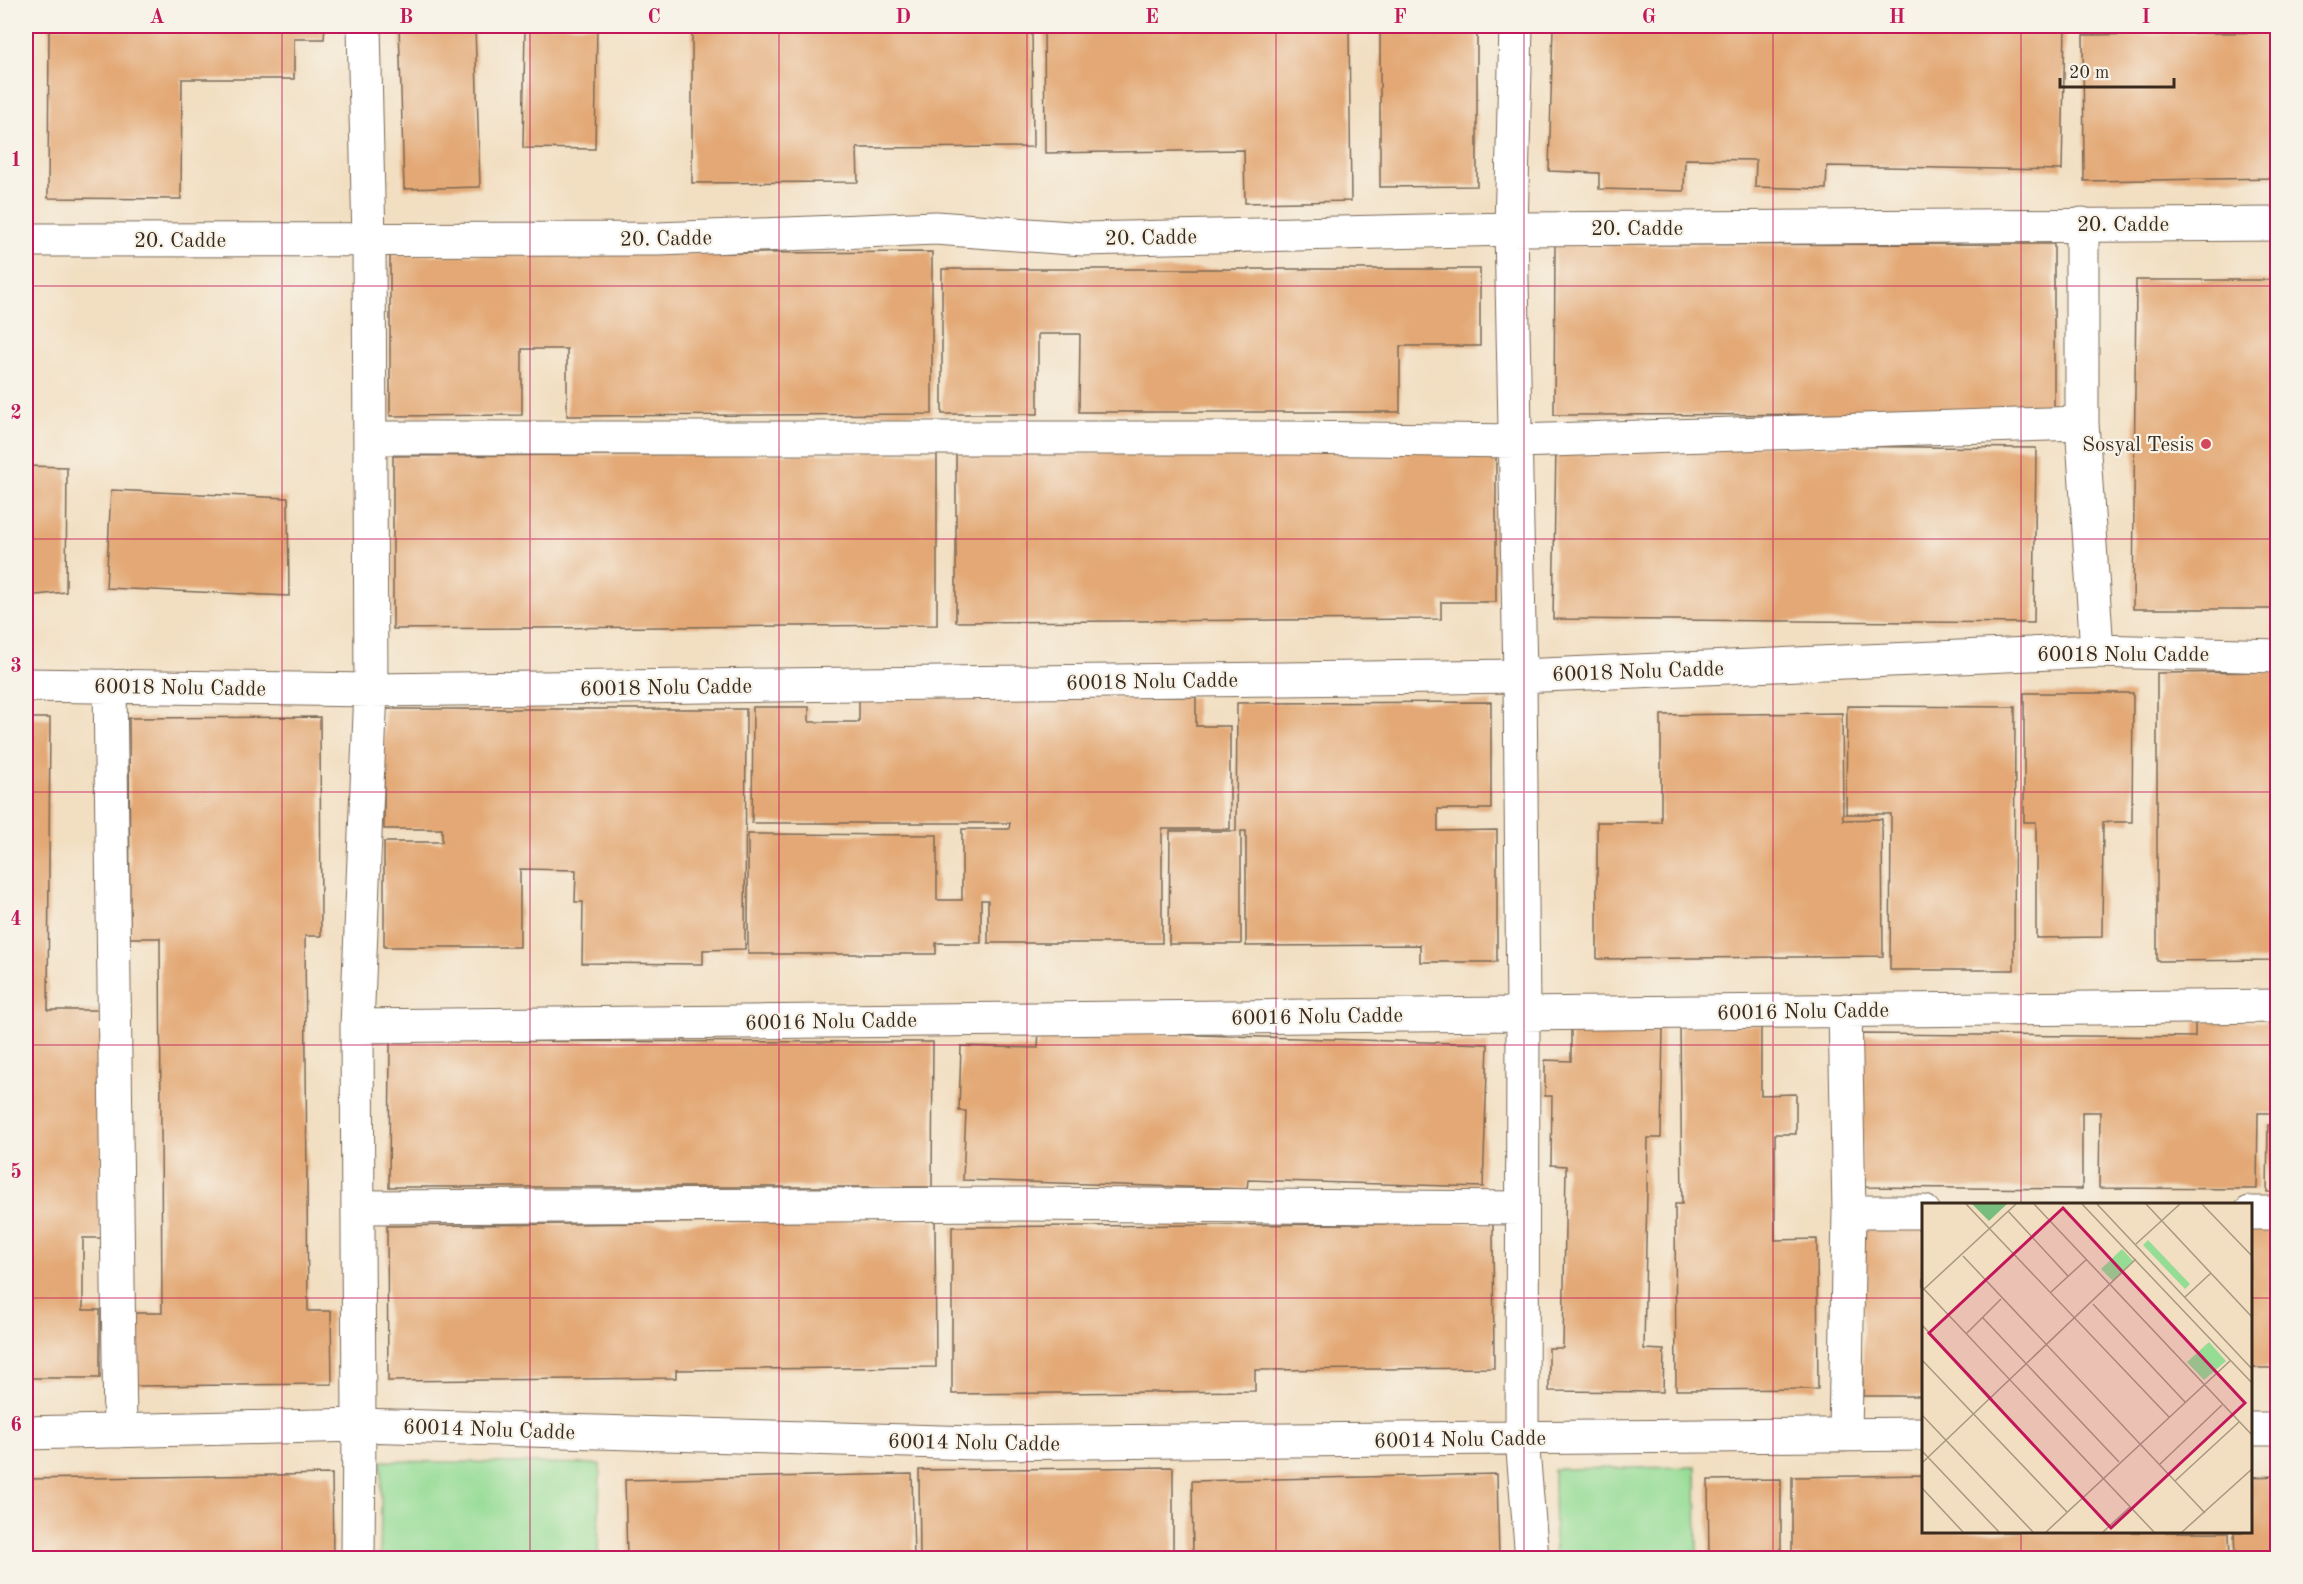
<svg xmlns="http://www.w3.org/2000/svg" width="2303" height="1584" viewBox="0 0 2303 1584" font-family="'Old Standard TT',serif">
<style>
.green{fill:#95dc95;stroke:#68835a;stroke-width:1.5}
.building{fill:#e3a875}
.lines{fill:none;stroke-linecap:round;stroke-linejoin:round}
.minor-casing{stroke:#7b6957;stroke-width:35}
.minor{stroke:#fff;stroke-width:33}
.grid{fill:none;stroke:#c2185b;stroke-width:1.5;stroke-opacity:0.55}
.poi-dot{fill:#d1495b;stroke:#f7f3e8;stroke-width:2}
.labels{text-anchor:middle;stroke-width:4.5;stroke-linejoin:round;paint-order:stroke}
.street-label{font-size:21px;fill:#3b2a1e;stroke:#f7f3e8}
.poi-label{font-size:21px;fill:#3b2a1e;stroke:#f7f3e8;text-anchor:end}
.inset-road{fill:none;stroke:#a99780;stroke-width:1.5}
.view{fill:#c2185b;fill-opacity:0.15;stroke:#c2185b;stroke-width:3}
.inset-edge{fill:none;stroke:#3b2a1e;stroke-width:3}
.neatline{fill:none;stroke:#c2185b;stroke-width:2}
.grid-label{font-size:20px;text-anchor:middle;font-weight:bold;fill:#c2185b}
</style>
<rect width="100%" height="100%" fill="#f7f3e8"/>
<filter id="ink" filterUnits="userSpaceOnUse"><feTurbulence type="fractalNoise" baseFrequency=".0167" numOctaves="2"/><feDisplacementMap in="SourceGraphic" scale="12" xChannelSelector="R" yChannelSelector="G"/><feConvolveMatrix kernelMatrix="1 2 1 2 8 2 1 2 1" color-interpolation-filters="sRGB"/></filter>
<filter id="wash" filterUnits="userSpaceOnUse"><feTurbulence type="fractalNoise" baseFrequency=".008" numOctaves="4" result="noise"/><feDisplacementMap in="SourceGraphic" scale="24" xChannelSelector="R" yChannelSelector="G"/><feGaussianBlur stdDeviation="1.35" result="paint"/><feColorMatrix in="noise" values="0 0 0 0 0 0 0 0 0 0 0 0 0 0 0 0 0 1.4 0 .05"/><feComposite in="paint" operator="in"/></filter>
<g filter="url(#wash)">
<rect width="100%" height="100%" fill="#f2dfc2"/>
<path class="green" d="M382 1461 600 1464 598 1558H380Z
M1696 1467 1697 1558H1555L1554 1469Z"/>
<g id="blocks">
<path class="building" d="M49 26H325L324 39H294V79H182L181 199 48 198Z
M399 26H475L480 187 404 189Z
M525 26H597L595 149 523 148Z
M692 26H1032L1033 147 857 148 858 182 692 183Z
M1044 26H1349L1351 201 1245 203 1244 150 1045 153Z
M1380 26H1477V186L1380 187Z
M1553 26H2065L2062 170 1827 166 1826 189 1755 187 1756 160 1685 159 1684 191 1599 189V173L1549 171Z
M2278 32V178L2084 181 2083 35Z
M2054 244V414L1554 415 1555 245Z
M932 252V414L567 416V349H522V415L390 416V255Z
M942 269H1480V346H1400V412H1079L1080 334H1038V414H942Z
M2136 280H2278V609H2133Z
M26 325H32L27 437H26Z
M1556 444 2036 448 2034 623 1553 619Z
M1496 450V602H1441V619L956 622V453Z
M937 453V625L393 629V456Z
M26 466 67 467 66 592 26 596Z
M111 490 288 498 289 596 106 588Z
M2278 672V960L2157 961V673Z
M2024 693H2133L2132 822H2103L2102 937 2036 938V822H2024Z
M859 697H1196V726H1230V829H1162V943H988V900H981V943H936V954H748V834L937 835V900H962V829H1009L1010 823H752L753 707H809V722H859Z
M1491 702V809H1438V831L1497 830V962H1420V945L1246 946V831H1241V944H1169L1170 831H1236L1237 703Z
M1847 706 2015 707 2014 970H1890L1891 814H1846Z
M384 709H746L745 949 703 950V964L582 963 583 902H575L576 870 520 869V947H384V842H442V829H384Z
M1842 713 1843 820 1882 819 1883 956 1597 959V822H1661V715Z
M320 717 321 936H305L308 1311H331L332 1384 134 1386V1313H162L160 938H130L129 718Z
M26 718H50L48 1010H102L101 1238H83V1310H100V1378H26Z
M2195 1021 2278 1022V1113H2258L2257 1189 2099 1188 2100 1112H2082V1189L1861 1187 1862 1034 2195 1037Z
M1680 1025H1761V1095L1796 1094V1134H1775V1240L1817 1239 1818 1389 1676 1390 1675 1204H1682Z
M1571 1026 1663 1028 1661 1138H1648L1644 1349 1664 1350 1663 1392 1549 1391V1348H1563L1566 1166 1551 1165 1552 1096H1545V1060L1571 1061Z
M1039 1030 1488 1044 1483 1187 1248 1180 1247 1189 963 1180 966 1111H959L961 1046 1038 1048Z
M390 1041 933 1042 932 1187H389Z
M2268 1125H2278V1192H2267Z
M935 1220 936 1367 676 1370V1378L388 1381 387 1226Z
M1493 1223 1494 1368 1255 1370V1391L952 1394V1227Z
M1924 1226V1396H1863V1227Z
M2278 1226V1368H2250V1227Z
M1173 1467V1558H920L919 1470Z
M332 1474 333 1558H26V1479Z
M912 1474 914 1558H627L625 1480Z
M1497 1474 1499 1558H1193L1192 1481Z
M1924 1475V1532H2229L2230 1558 1792 1557V1477Z
M2278 1476V1558H2235L2234 1532H2250V1477Z
M1781 1479V1558H1709L1708 1480Z"/>
</g>
</g>
<g filter="url(#ink)">
<use href="#blocks" fill-opacity="0" stroke="#7b6957" stroke-width="1.5"/>
<g class="lines">
<defs>
<path id="minor" d="M1516 26 1511 229 1520 676 1523 1014 1522 1439 1532 1558
M2082 224V423L2097 651
M26 240 659 239 936 228 1083 239 1511 229 2278 224
M370 438H1292L1516 441 2082 423
M26 685 371 690 1520 676 2097 651 2278 656
M110 686 120 1431
M357 1026 2278 1006
M359 1207 1023 1204 1522 1208
M1849 1212H1924
M2250 1213H2278
M2250 1429H2278
M26 1433 359 1425 975 1443 1924 1434
M1845 1435 1849 1212 1845 1010
M358 1558 359 1425 357 1026 371 690 369 240 364 26"/>
</defs>
<use href="#minor" class="minor-casing"/>
<use href="#minor" class="minor"/>
</g>
</g>
<path class="grid" d="M282 26V1558M530 26V1558M779 26V1558M1027 26V1558M1276 26V1558M1524 26V1558M1773 26V1558M2021 26V1204M26 286H2278M26 539H2278M26 792H2278M26 1045H2278M26 1298H1924M2250 1298H2278M2021 1532V1558"/>
<circle class="poi-dot" cx="2206" cy="444" r="6"/>
<g class="labels">
<g class="street-label">
<text x="2123" y="231">20. Cadde</text>
<text x="1637" y="235">20. Cadde</text>
<text transform="translate(1151 237) rotate(-1)" y="7">20. Cadde</text>
<text transform="translate(666 238) rotate(-1)" y="7">20. Cadde</text>
<text x="180" y="247">20. Cadde</text>
<text x="2123" y="661">60018 Nolu Cadde</text>
<text transform="translate(1638 671) rotate(-2)" y="7">60018 Nolu Cadde</text>
<text transform="translate(1152 681) rotate(-1)" y="7">60018 Nolu Cadde</text>
<text transform="translate(180 687) rotate(1)" y="7">60018 Nolu Cadde</text>
<text transform="translate(666 687) rotate(-1)" y="7">60018 Nolu Cadde</text>
<text transform="translate(1803 1011) rotate(-1)" y="7">60016 Nolu Cadde</text>
<text transform="translate(1317 1016) rotate(-1)" y="7">60016 Nolu Cadde</text>
<text transform="translate(831 1021) rotate(-1)" y="7">60016 Nolu Cadde</text>
<text transform="translate(489 1429) rotate(2)" y="7">60014 Nolu Cadde</text>
<text transform="translate(1460 1439) rotate(-1)" y="7">60014 Nolu Cadde</text>
<text transform="translate(974 1442) rotate(1)" y="7">60014 Nolu Cadde</text>
</g>
<g class="poi-label">
<text x="2194" y="451">Sosyal Tesis</text>
</g>
</g>
<g transform="translate(1922 1203)">
<rect width="330" height="330" fill="#f2dfc2"/>
<path d="M226 37 268 81 263 86 221 42ZM200 46 211 58 191 78 179 66ZM287 139 304 158 282 177 265 159Z" fill="#95dc95"/>
<path d="M50 1H85L67 18Z" fill="#78bc7e"/>
<path class="inset-road" d="M44 1 247 214M112 1 330 232M160 1 330 180M175 1 330 166M224 1 330 114M280 1 330 53M86 8 146 73M214 41 258 1M41 53 283 310M0 84 232 329M1 87 94 1M129 89 165 56M263 94 289 70M171 101 263 199M61 115 197 259M0 122 70 196M44 131 79 96M0 157 145 309M0 212 111 329M0 248 77 329M0 260 214 56M238 261 300 202M253 278 317 219M0 285 41 329M124 329 309 157M181 329 208 304M260 329 330 266"/>
<path class="view" d="M141 5 323 200 189 325 7 130Z"/>
<rect width="330" height="330" class="inset-edge"/>
</g>
<rect width="2303" height="1584" fill="none" stroke="#f7f3e8" stroke-width="66"/>
<path d="M2060 78v9h114v-9" fill="none" stroke="#3b2a1e" stroke-width="3"/>
<text x="2069" y="78" font-size="18" fill="#3b2a1e" stroke="#f7f3e8" stroke-width="4.5" paint-order="stroke">20 m</text>
<rect x="33" y="33" width="2237" height="1518" class="neatline"/>
<g class="grid-label">
<text x="157" y="23">A</text>
<text x="406" y="23">B</text>
<text x="654" y="23">C</text>
<text x="903" y="23">D</text>
<text x="1152" y="23">E</text>
<text x="1400" y="23">F</text>
<text x="1649" y="23">G</text>
<text x="1897" y="23">H</text>
<text x="2146" y="23">I</text>
<text x="16" y="166">1</text>
<text x="16" y="419">2</text>
<text x="16" y="672">3</text>
<text x="16" y="925">4</text>
<text x="16" y="1178">5</text>
<text x="16" y="1431">6</text>
</g>
</svg>
